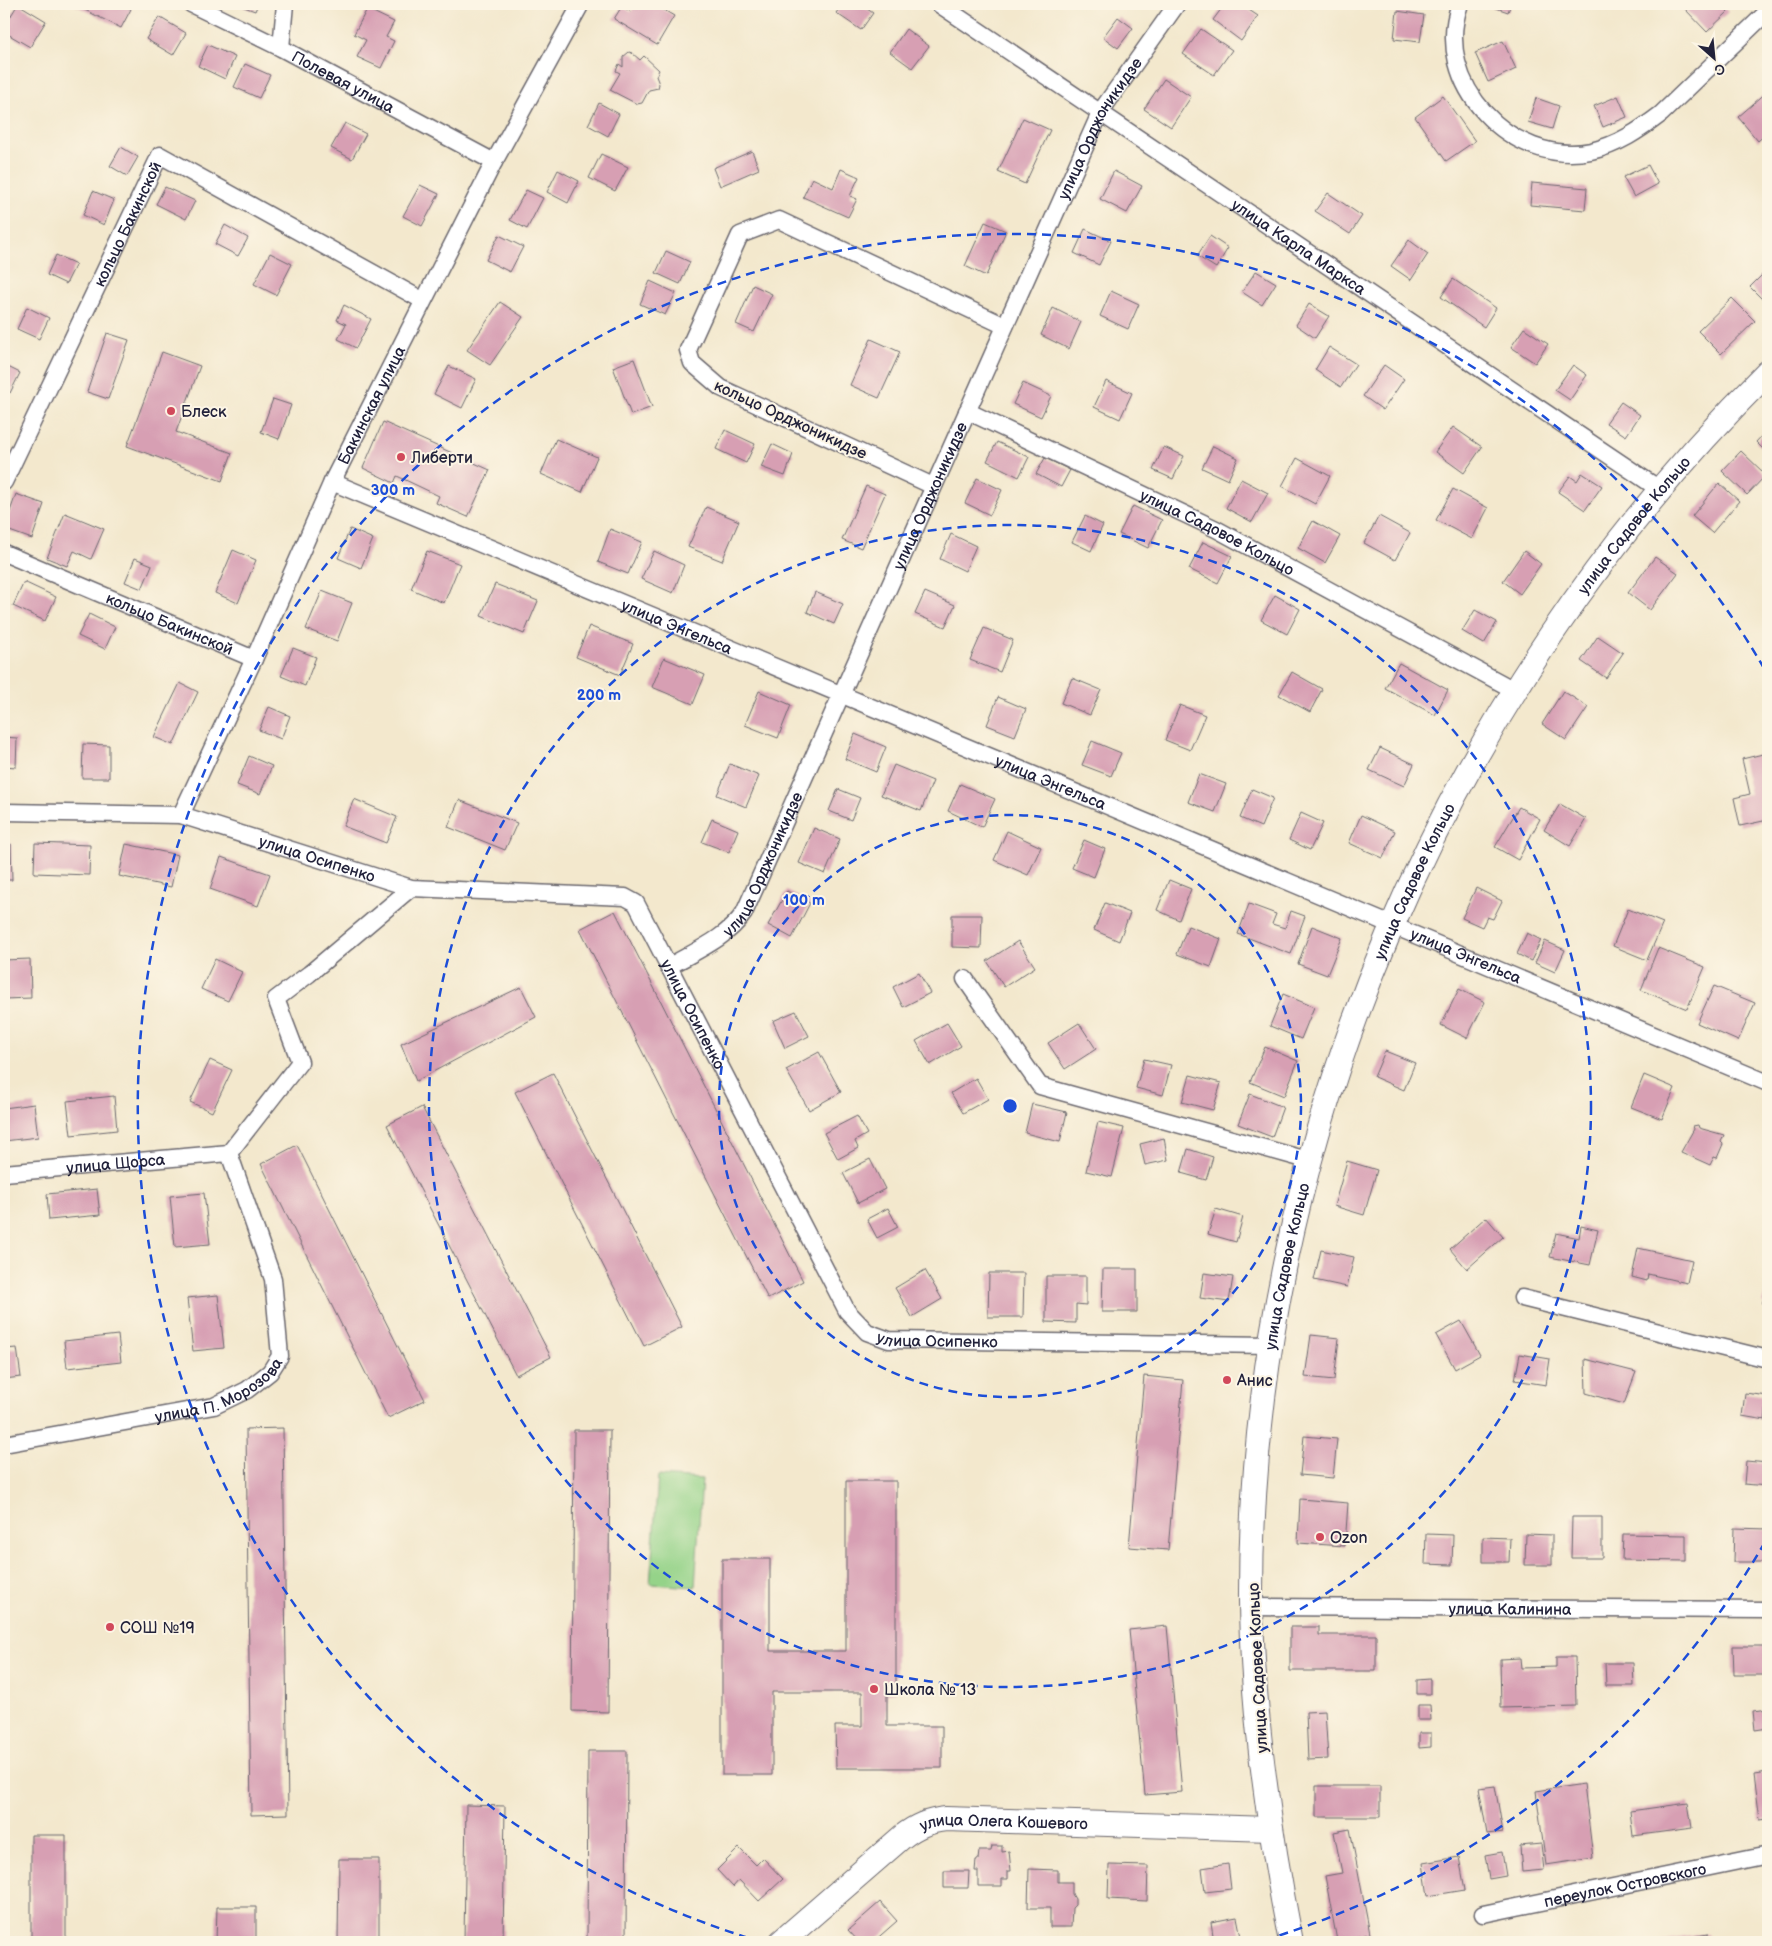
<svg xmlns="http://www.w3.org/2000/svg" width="1772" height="1946" viewBox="0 0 1772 1946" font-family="'Balsamiq Sans',sans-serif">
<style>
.green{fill:#95d389;stroke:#5c7a62}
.building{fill:#d79fb3}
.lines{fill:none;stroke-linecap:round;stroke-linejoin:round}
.street-casing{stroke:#6b676e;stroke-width:19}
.secondary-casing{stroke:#6b676e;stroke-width:26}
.street{stroke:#fff;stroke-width:16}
.secondary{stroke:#fff;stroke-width:24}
.ring{fill:none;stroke:#1d4ed8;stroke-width:2.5;stroke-dasharray:9 6}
.poi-dot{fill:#d1495b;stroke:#fcf5e5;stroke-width:2}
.labels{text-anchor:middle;stroke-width:4;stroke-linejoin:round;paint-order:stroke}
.street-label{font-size:16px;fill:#22223b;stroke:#fcf5e5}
.poi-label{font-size:16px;fill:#22223b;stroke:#fcf5e5;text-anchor:start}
.centre{fill:#1d4ed8;stroke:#fcf5e5;stroke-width:2.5}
.ring-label{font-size:15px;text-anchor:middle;font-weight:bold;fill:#1d4ed8;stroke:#fcf5e5;stroke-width:4;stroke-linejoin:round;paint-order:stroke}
</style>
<rect width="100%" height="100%" fill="#fcf5e5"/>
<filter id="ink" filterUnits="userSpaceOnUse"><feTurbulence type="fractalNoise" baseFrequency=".02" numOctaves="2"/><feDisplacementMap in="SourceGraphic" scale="10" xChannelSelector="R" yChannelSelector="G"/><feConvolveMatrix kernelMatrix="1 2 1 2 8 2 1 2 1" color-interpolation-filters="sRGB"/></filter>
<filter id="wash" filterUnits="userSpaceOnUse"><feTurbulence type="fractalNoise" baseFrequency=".0096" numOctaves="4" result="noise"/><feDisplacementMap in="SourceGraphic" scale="20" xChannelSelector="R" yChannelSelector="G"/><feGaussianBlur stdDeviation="1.12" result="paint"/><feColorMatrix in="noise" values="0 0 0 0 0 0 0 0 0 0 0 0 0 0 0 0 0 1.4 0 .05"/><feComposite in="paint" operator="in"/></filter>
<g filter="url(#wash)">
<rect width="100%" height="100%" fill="#f3e8cd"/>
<path class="green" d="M658 1476 702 1479 695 1587 650 1584Z"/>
<g id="blocks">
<path class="building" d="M18 4 46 21 30 47 4 32V27Z
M73 4H121L131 9 121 28Z
M236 4H258L255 11Z
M636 4H654L674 16 657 45 614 19 622 6 631 12Z
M843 4H860L873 13 861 30 836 13Z
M1225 4H1240L1258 16 1241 41 1213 20Z
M1485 4H1511L1508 12Z
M1689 4H1720L1728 12 1707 32 1684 8Z
M367 9 394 22 386 37 394 41 381 68 357 57 366 40 354 34Z
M1397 11 1424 15 1420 42 1394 39Z
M159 17 186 33 173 55 146 39Z
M1118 17 1133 28 1118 48 1103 37Z
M906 29 929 46 912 68 890 52Z
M1201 29 1232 50 1214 75 1183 54Z
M1503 41 1516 69 1488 82 1475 53Z
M208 45 235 57 225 79 198 66Z
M629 52 632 53 640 60 644 56 659 70 656 76 659 84 658 88 649 90 642 103 637 104 610 90 620 73 616 71 619 64 623 67V57Z
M245 64 270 75 259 98 234 87Z
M1164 79 1191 97 1171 127 1144 109Z
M1768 91V132L1758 141 1738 117Z
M1443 96 1475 141 1446 161 1415 117Z
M1618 96 1627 117 1603 127 1594 106Z
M1536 98 1559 106 1552 129 1528 122Z
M599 103 619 114 608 136 588 125Z
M1023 118 1050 130 1025 184 998 172Z
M345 123 366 134 352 159 331 148Z
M121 147 138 157 127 176 110 166Z
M752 151 759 169 720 186 713 168Z
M601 154 628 167 615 191 589 178Z
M1648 165 1658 184 1634 197 1623 177Z
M841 169 859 177 850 196 857 199 848 217 803 197 812 178 833 188Z
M558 170 579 181 568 203 547 192Z
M1114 171 1142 186 1127 213 1100 199Z
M1532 183 1587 188 1585 210 1530 205Z
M420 185 439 194 422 226 403 216Z
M165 187 195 201 186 219 156 204Z
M526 190 543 198 527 229 510 220Z
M93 191 114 200 104 225 83 215Z
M1328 193 1362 216 1350 234 1315 211Z
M985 222 1006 231 986 276 965 266Z
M225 225 248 238 238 256 215 244Z
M1085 229 1111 241 1099 265 1074 253Z
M499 235 523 247 510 272 486 260Z
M1210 236 1228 248 1216 268 1197 256Z
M1409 240 1428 254 1411 280 1391 266Z
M666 251 690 262 680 284 656 273Z
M270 253 292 264 276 295 254 284Z
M56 255 76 264 66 284 47 275Z
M1768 269V305L1750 287Z
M1256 271 1276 283 1262 305 1242 292Z
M1453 279 1496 308 1484 327 1441 297Z
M650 281 676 293 665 315 640 304Z
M753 285 772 294 754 332 736 324Z
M1111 291 1139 304 1128 329 1100 316Z
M1732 298 1755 321 1721 354 1698 331Z
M500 302 523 317 490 365 467 350Z
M1309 304 1329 316 1315 338 1296 325Z
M344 305 371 319 356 348 338 339 346 324 337 320Z
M27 307 49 318 39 339 17 329Z
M1053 308 1081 322 1069 349 1041 335Z
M1524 328 1548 344 1535 363 1511 347Z
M107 333 129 340 108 399 87 392Z
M871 339 900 352 879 398 850 385Z
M1329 347 1356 364 1341 387 1315 370Z
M162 352 200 366 176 432 232 453 222 481 127 446Z
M634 359 652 407 631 415 613 367Z
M4 365 20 373 10 393 4 390Z
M1384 365 1404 379 1383 410 1363 396Z
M1573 365 1587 375 1570 400 1555 390Z
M449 366 476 379 462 408 434 394Z
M1106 381 1132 393 1120 419 1094 407Z
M1023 383 1051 396 1041 417 1013 404Z
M273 399 291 405 279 439 261 432Z
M1621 402 1640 415 1626 436 1606 423Z
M383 422 490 470 468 517 436 503 439 496 397 476 394 483 363 468Z
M1453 427 1482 447 1464 473 1435 452Z
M1768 429V454L1756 442Z
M725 430 755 444 746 463 716 449Z
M556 439 597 457 582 492 541 474Z
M997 442 1029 457 1019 477 987 461Z
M772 444 793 454 785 476 761 467Z
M1213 446 1238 458 1228 480 1202 468Z
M1164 447 1184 456 1173 479 1153 470Z
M1741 451 1766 475 1747 495 1722 471Z
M1045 458 1070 470 1061 487 1036 474Z
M1297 458 1330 476 1315 504 1282 486Z
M1582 473 1602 486 1585 510 1558 492 1570 476 1577 481Z
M977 478 1002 490 990 515 965 503Z
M1241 479 1268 493 1252 522 1226 508Z
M1719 483 1739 501 1712 533 1692 516Z
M866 486 885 494 861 548 842 540Z
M1453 489 1488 508 1472 539 1436 520Z
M16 494 44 504 32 539 4 529Z
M1133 506 1162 520 1148 548 1119 534Z
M706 507 739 521 722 561 688 547Z
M65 513 104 529 91 559 74 551 67 566 47 558Z
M1085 516 1103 525 1091 551 1072 542Z
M1379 516 1410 533 1395 560 1364 543Z
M1313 521 1340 536 1325 563 1298 548Z
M350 529 373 539 361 568 338 558Z
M610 529 642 542 628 574 598 562Z
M951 534 976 546 965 571 940 559Z
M1203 542 1232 556 1218 583 1189 569Z
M233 550 256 560 238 603 215 593Z
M427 551 460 564 444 603 411 589Z
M654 551 684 565 673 593 641 579Z
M1524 551 1541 564 1520 594 1503 581Z
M1655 557 1678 573 1650 610 1628 593Z
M135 558 152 565 142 589 125 582Z
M24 582 56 597 45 621 13 606Z
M495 584 538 601 524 634 481 616Z
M322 591 352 603 337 641 306 629Z
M815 592 843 604 834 624 807 612Z
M925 592 955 605 945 627 915 614Z
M1275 595 1300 609 1287 634 1261 620Z
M1475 610 1497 622 1484 644 1462 631Z
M89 614 115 627 105 649 78 636Z
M589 626 633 644 620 675 576 657Z
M984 628 1013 640 1000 672 970 660Z
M1598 636 1623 653 1606 678 1581 661Z
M293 648 316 657 305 686 281 676Z
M664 658 705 675 693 704 652 687Z
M1399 663 1448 690 1435 715 1385 688Z
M1292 672 1322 689 1310 712 1279 695Z
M1072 678 1101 690 1090 715 1061 703Z
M180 683 198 692 173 745 154 737Z
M759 691 791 705 778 738 745 725Z
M1563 691 1588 707 1566 740 1542 724Z
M998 697 1026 709 1015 736 987 725Z
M1180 705 1205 715 1190 750 1165 740Z
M269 707 290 716 281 739 259 730Z
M855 734 886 747 876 772 845 759Z
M4 737 17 738 16 767 4 766Z
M1092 741 1121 753 1111 776 1082 765Z
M83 744 109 745V778H82Z
M1380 748 1414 764 1404 786 1369 770Z
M1767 753 1768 820 1740 826 1734 798 1750 794 1742 759Z
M249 756 272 766 260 794 237 785Z
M730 764 759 776 746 807 717 795Z
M894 765 933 781 921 811 881 795Z
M1199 774 1226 784 1215 812 1188 802Z
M960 784 995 799 982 827 948 811Z
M838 789 860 798 851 820 829 811Z
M1252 789 1273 798 1261 827 1240 818Z
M354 799 397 817 386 843 343 826Z
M459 800 517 823 505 850 448 827Z
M1560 804 1586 819 1570 846 1544 830Z
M1519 807 1540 819 1518 860 1495 847Z
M1301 813 1323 823 1310 850 1289 840Z
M1361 815 1395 831 1383 858 1349 843Z
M712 819 738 830 729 852 702 842Z
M814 828 840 839 825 874 799 863Z
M1007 831 1041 847 1028 875 994 860Z
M1084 840 1105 849 1094 877 1072 868Z
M35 843 90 845 89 875 34 873Z
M4 844H11L12 880H4Z
M126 844 178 855 171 887 119 876Z
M221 857 270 874 258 906 210 889Z
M1169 880 1191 889 1179 920 1157 910Z
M1476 888 1502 901 1493 919 1487 917 1482 927 1462 918Z
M787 891 810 903 792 938 768 925Z
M1105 903 1130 913 1119 941 1094 930Z
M1249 904 1276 914 1272 924 1285 928 1291 911 1305 916 1291 954 1238 934Z
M1628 909 1663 923 1647 960 1613 946Z
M615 911 803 1281 768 1299 580 929Z
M952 915H982L981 948 952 947Z
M1188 926 1221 939 1211 967 1177 954Z
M1312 926 1342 938 1327 975 1298 964Z
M1527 933 1541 940 1531 961 1517 954Z
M1018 941 1035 967 1004 987 987 961Z
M1545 941 1565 950 1555 972 1535 963Z
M1658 948 1705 967 1687 1009 1641 990Z
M30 959 31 998 4 999V960Z
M215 959 242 972 228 1001 201 989Z
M919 973 930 993 903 1007 893 987Z
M1714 986 1755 1003 1738 1041 1697 1023Z
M521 987 536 1017 416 1081 401 1044Z
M1459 989 1485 1002 1467 1038 1441 1025Z
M1283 994 1314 1007 1301 1039 1270 1026Z
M796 1011 809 1036 785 1048 773 1021Z
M947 1023 961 1046 930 1065 916 1041Z
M1079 1023 1096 1049 1065 1069 1048 1043Z
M1265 1047 1298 1061 1284 1096 1250 1082Z
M1385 1051 1415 1063 1404 1090 1374 1077Z
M819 1052 841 1092 809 1110 786 1070Z
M1144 1059 1171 1065 1163 1095 1136 1088Z
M210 1060 232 1070 212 1112 190 1102Z
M553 1073 682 1327 644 1346 515 1092Z
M1190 1075 1221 1083 1213 1110 1182 1102Z
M1644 1075 1675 1088 1662 1119 1631 1107Z
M976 1078 988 1099 963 1113 951 1093Z
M1250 1094 1283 1107 1272 1137 1238 1124Z
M114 1096 117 1130 71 1135 67 1101Z
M34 1104 38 1137 4 1141V1108Z
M1032 1104 1067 1112 1060 1142 1025 1133Z
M422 1107 551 1357 516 1375 387 1125Z
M857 1116 867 1134 855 1141 858 1148 838 1159 824 1133Z
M1098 1122 1124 1128 1112 1177 1086 1171Z
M1698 1125 1699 1128 1724 1135 1721 1142 1723 1144 1717 1158 1714 1157 1710 1165 1681 1152 1694 1129 1693 1126Z
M1164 1138 1168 1160 1145 1165 1140 1144Z
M297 1145 425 1400 388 1418 261 1164Z
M1188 1149 1213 1157 1206 1180 1181 1173Z
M870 1159 885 1189 858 1203 843 1173Z
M1347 1161 1377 1170 1364 1215 1334 1206Z
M97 1189 100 1215 49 1220 47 1194Z
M204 1193 210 1244 175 1247 170 1196Z
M888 1208 898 1227 877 1238 867 1219Z
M1216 1209 1243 1217 1236 1242 1208 1234Z
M1486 1217 1503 1237 1467 1269 1450 1249Z
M1581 1226 1598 1230 1590 1265 1550 1257 1556 1233 1579 1238Z
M1638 1248 1692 1260 1687 1283 1648 1274 1647 1281 1632 1277Z
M1321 1250 1354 1257 1347 1287 1314 1280Z
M1103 1269H1137V1312H1102Z
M925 1270 942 1299 912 1317 895 1288Z
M989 1273H1024L1023 1317H988Z
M1204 1273 1233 1277 1229 1302 1200 1298Z
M1046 1276H1086V1305L1076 1304V1323L1046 1322Z
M1768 1285V1306L1762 1304Z
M218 1295 224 1348 193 1351 187 1298Z
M1461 1321 1480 1355 1455 1369 1436 1335Z
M118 1335 121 1362 67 1368 64 1341Z
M1311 1335 1339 1338 1334 1380 1305 1377Z
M17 1348 21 1377 4 1379V1349Z
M1520 1354 1550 1359 1546 1385 1515 1380Z
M1585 1359 1636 1372 1624 1404 1586 1393Z
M1144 1376 1183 1380 1168 1550 1129 1547Z
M1745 1393 1768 1396 1765 1420 1742 1416Z
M283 1428 288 1814 251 1815 246 1429Z
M574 1430H610L608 1712 572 1711Z
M1304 1436 1337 1439 1333 1478 1300 1475Z
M1746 1461 1768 1463 1767 1486 1744 1484Z
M846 1481H896V1692L887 1693V1726H942V1768H836L835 1726H862V1692H772V1775H722V1559H770V1651H846Z
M1300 1499 1348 1503 1345 1546 1298 1543Z
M1572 1517H1602V1558H1571Z
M1734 1528 1768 1529V1562H1733Z
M1426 1534 1453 1535 1452 1565 1425 1564Z
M1526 1534 1552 1535V1565H1525Z
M1623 1534 1686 1535V1561L1622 1560Z
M1483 1537 1510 1538 1509 1562H1483Z
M1167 1626 1182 1792 1145 1795 1129 1630Z
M1290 1627H1319V1635H1376V1671H1290Z
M1733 1646H1767V1675H1734Z
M1556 1657H1575L1576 1706 1501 1708 1500 1659 1520 1658 1521 1668 1556 1667Z
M1605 1663H1633L1634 1686H1606Z
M1430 1679V1694H1417V1680Z
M1418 1705H1430L1431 1720H1418Z
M1768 1709V1728L1755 1730 1753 1711Z
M1325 1711 1328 1759 1308 1760 1306 1712Z
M1419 1733H1431V1747L1419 1748Z
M588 1751H627L626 1942H587Z
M1768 1772V1819L1760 1820 1754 1774Z
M1584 1784 1593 1858 1546 1865 1536 1791Z
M1316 1786H1380V1817H1316Z
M1495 1786 1503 1832 1487 1834 1479 1788Z
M1688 1803 1692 1828 1633 1836 1630 1811Z
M466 1805 505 1806 503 1942H464Z
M1350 1829 1370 1934 1337 1941 1325 1876 1342 1873 1334 1832Z
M31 1835H66V1942H31Z
M1541 1844 1544 1870 1522 1872 1520 1846Z
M992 1846H1002V1852L1009 1851 1011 1871H1008V1879H1002V1886H978V1871H975L976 1860H978L979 1851H991Z
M739 1848 756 1865 763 1858 783 1879 759 1901 739 1880 733 1887 717 1870Z
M1502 1852 1506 1876 1489 1879 1485 1855Z
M1459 1857 1465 1890 1428 1896 1423 1863Z
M339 1859H379V1942H338Z
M1228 1864 1231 1889 1205 1892 1202 1868Z
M1109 1865 1148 1866 1147 1901 1108 1899Z
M1029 1869 1058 1870V1882H1072V1894L1075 1899V1905L1072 1908 1071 1927H1050V1908H1028Z
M944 1871H969L968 1888H944Z
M880 1902 897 1921 873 1942H859L848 1930Z
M217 1907H256V1942H216Z
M1237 1917 1242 1942H1214L1211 1922Z
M1708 1933 1709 1942H1663V1941Z"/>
</g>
</g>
<g filter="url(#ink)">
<use href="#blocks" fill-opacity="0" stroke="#6b676e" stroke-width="1"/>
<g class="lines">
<defs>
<g id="street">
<path id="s1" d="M191 4 281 48 494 162"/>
<path id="s2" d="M939 4 1659 489"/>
<path d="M1460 4C1431 83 1512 167 1591 151 1618 145 1640 130 1661 114L1768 11"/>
<path d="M281 48 285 4"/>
<path id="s3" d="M967 411 1216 529 1514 690"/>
<path id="s4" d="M4 482 160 155 422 300"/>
<path id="s5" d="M332 482C810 683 1291 880 1768 1083"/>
<path d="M933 486 721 388 692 363 688 350 740 235 779 220 1005 326"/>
<path id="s6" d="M4 553 254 659"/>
<path id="s7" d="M4 812 181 815 411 888 625 897 636 903 847 1311 867 1332 889 1340 1272 1345"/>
<path id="s8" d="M181 815 254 659 332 482 494 162 581 4"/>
<path id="s9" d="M668 967C695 951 726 939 744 913L1101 111 1177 4"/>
<path d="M965 979 1040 1086 1311 1161"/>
<path d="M229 1153 300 1062 276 999 309 974 411 888"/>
<path id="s10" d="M4 1173 229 1153"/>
<path d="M1522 1298 1768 1359"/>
<path id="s11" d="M4 1444 214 1406 247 1390 270 1372 280 1356 273 1279 229 1153"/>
<path id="s12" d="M1251 1607 1768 1610"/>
<path id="s13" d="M1483 1914 1768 1855"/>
</g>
<g id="secondary">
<path id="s14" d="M781 1942 902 1837C916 1826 928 1821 946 1819L1271 1829"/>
<path id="s15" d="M1291 1942C1269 1830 1252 1715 1251 1601 1249 1144 1446 692 1768 372"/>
</g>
</defs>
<use href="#street" class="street-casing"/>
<use href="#secondary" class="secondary-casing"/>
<use href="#street" class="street"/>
<use href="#secondary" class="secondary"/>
</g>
</g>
<g class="ring">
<circle cx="1010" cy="1106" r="291"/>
<circle cx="1010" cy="1106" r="581"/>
<path d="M1765 1542A872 872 0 0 1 1258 1942M762 1942A872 872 0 1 1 1765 670"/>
</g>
<g class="poi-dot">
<circle cx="171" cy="411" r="5"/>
<circle cx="401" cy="457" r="5"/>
<circle cx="1227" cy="1380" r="5"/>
<circle cx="1320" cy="1537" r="5"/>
<circle cx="110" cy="1627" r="5"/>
<circle cx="874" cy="1689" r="5"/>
</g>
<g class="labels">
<g class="street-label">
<text dy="6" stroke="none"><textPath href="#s1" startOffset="171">Полевая улица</textPath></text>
<text dy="6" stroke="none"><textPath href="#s9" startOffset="956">улица Орджоникидзе</textPath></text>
<text dy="6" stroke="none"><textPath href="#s4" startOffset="286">кольцо Бакинской</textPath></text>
<text dy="6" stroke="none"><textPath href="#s2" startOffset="434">улица Карла Маркса</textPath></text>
<text dy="6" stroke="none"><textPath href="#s8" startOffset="452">Бакинская улица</textPath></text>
<text transform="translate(791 419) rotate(25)" y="6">кольцо Орджоникидзе</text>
<text dy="6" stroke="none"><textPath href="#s9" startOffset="551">улица Орджоникидзе</textPath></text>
<text dy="6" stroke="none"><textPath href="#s15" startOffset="1508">улица Садовое Кольцо</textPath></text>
<text dy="6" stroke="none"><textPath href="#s3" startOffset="278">улица Садовое Кольцо</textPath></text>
<text dy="6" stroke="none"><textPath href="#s6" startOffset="180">кольцо Бакинской</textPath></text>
<text dy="6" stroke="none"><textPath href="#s5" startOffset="374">улица Энгельса</textPath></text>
<text dy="6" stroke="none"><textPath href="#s5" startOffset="779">улица Энгельса</textPath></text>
<text dy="6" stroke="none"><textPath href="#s7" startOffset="320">улица Осипенко</textPath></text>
<text dy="6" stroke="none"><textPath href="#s9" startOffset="146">улица Орджоникидзе</textPath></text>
<text dy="6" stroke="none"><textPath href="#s15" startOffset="1088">улица Садовое Кольцо</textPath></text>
<text dy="6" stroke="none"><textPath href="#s5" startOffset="1229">улица Энгельса</textPath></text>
<text dy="6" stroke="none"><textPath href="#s7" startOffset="770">улица Осипенко</textPath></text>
<text dy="6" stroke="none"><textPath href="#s10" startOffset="112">улица Щорса</textPath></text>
<text dy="6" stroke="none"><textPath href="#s15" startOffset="681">улица Садовое Кольцо</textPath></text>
<text dy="6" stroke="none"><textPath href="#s7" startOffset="1205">улица Осипенко</textPath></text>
<text dy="6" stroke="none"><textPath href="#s11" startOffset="224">улица П. Морозова</textPath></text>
<text dy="6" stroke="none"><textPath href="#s12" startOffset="259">улица Калинина</textPath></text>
<text transform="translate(1257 1668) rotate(-93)" y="6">улица Садовое Кольцо</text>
<text dy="6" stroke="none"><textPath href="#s14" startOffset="266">улица Олега Кошевого</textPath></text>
<text dy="6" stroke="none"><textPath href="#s13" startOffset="145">переулок Островского</textPath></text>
</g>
<g class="poi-label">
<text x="181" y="417">Блеск</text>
<text x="411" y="463">Либерти</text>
<text x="1237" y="1386">Анис</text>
<text x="1330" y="1543">Ozon</text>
<text x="120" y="1633">СОШ №19</text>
<text x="884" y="1695">Школа № 13</text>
</g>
</g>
<circle cx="1010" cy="1106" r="8" class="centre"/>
<g class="ring-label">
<text x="393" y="495">300 m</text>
<text x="599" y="700">200 m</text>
<text x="804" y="905">100 m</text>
</g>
<rect width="1772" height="1946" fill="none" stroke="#fcf5e5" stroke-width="20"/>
<g transform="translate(1714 58) rotate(153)" stroke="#fcf5e5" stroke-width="4" paint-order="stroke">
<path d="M0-4L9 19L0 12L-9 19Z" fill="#22223b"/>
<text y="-8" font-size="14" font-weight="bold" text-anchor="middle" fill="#22223b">С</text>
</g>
</svg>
